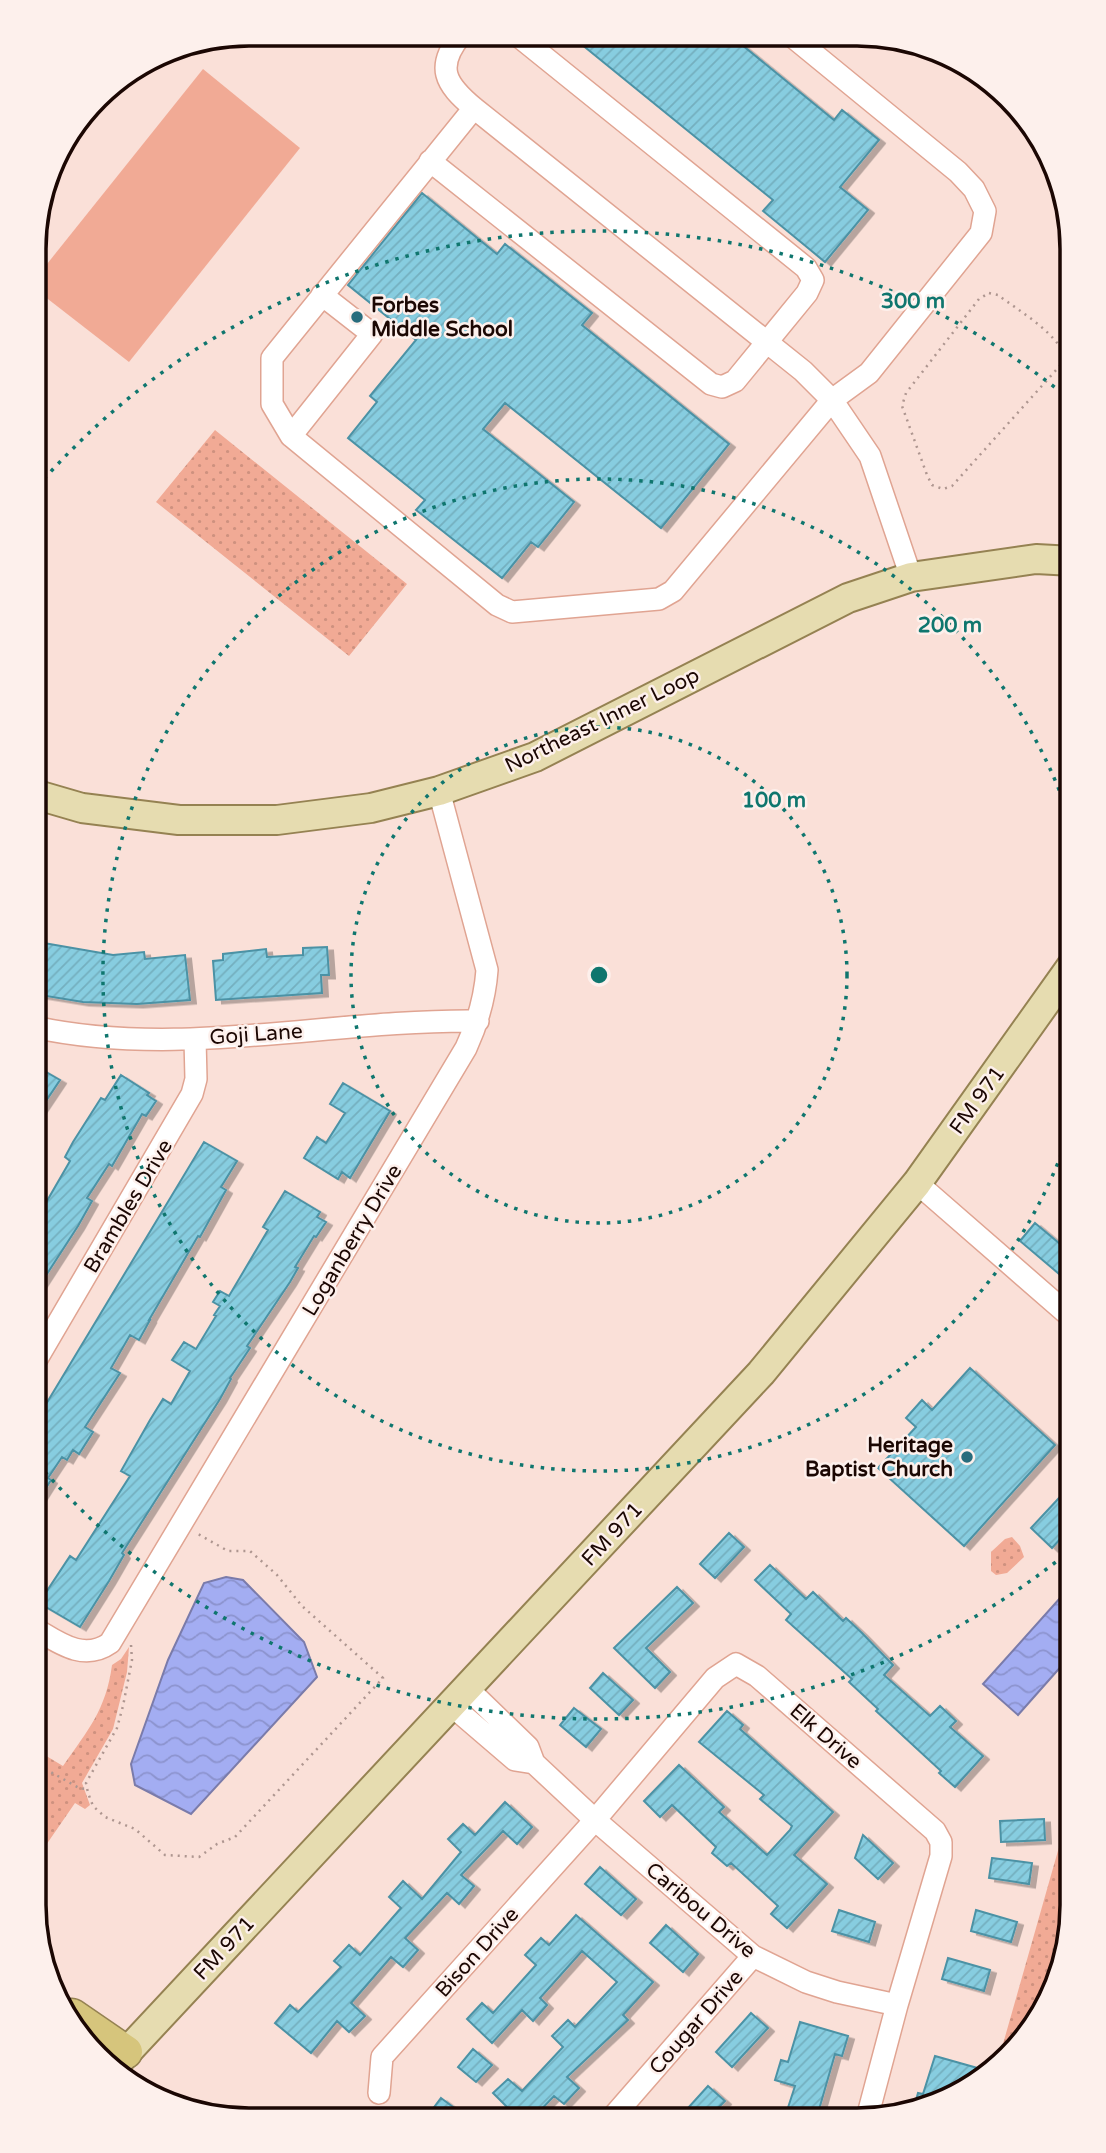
<svg xmlns="http://www.w3.org/2000/svg" width="1106" height="2153" viewBox="0 0 1106 2153" font-family="'Varela Round',sans-serif">
<style>
.grass{fill:#f1aa95}
.park{fill:url(#park-dots)}
.water{fill:url(#water-waves);stroke:#7a7baa;stroke-width:2}
.building{fill:url(#building-hatch);stroke:#4c92a5;stroke-width:2;filter:url(#shadow)}
.lines{fill:none;stroke-linecap:round;stroke-linejoin:round}
.minor-casing{stroke:#e0a492;stroke-width:24}
.major-casing{stroke:#958252;stroke-width:32}
.highway-casing{stroke:#958252;stroke-width:35}
.path{stroke:#ae9690;stroke-width:2.5;stroke-dasharray:2 5;stroke-linecap:butt}
.minor{stroke:#fff;stroke-width:21}
.major{stroke:#e6dcb0;stroke-width:28}
.highway{stroke:#d6c57c;stroke-width:32}
.ring{fill:none;stroke:#0f766e;stroke-width:3.5;stroke-dasharray:3.5 7}
.poi-dot{fill:#286c7d;stroke:#fdf0ec;stroke-width:2.5}
.labels{text-anchor:middle;stroke-width:5;stroke-linejoin:round;paint-order:stroke}
.poi-label{font-size:21px;font-weight:bold;fill:#1b0703;stroke:#fdf0ec;text-anchor:start}
.street-label{font-size:21px;fill:#1b0703;stroke:#fdf0ec}
.rim{fill:none;stroke:#1b0703;stroke-width:3.5}
.centre{fill:#0f766e;stroke:#fdf0ec;stroke-width:3.5}
.ring-label{font-size:21px;text-anchor:middle;font-weight:bold;fill:#0f766e;stroke:#fdf0ec;stroke-width:5;stroke-linejoin:round;paint-order:stroke}
</style>
<defs>
<pattern id="park-dots" width="8" height="8" patternUnits="userSpaceOnUse" patternTransform="scale(1.75)"><rect width="8" height="8" fill="#f1aa95"/><path d="M2 2h.1M6 6h.1" fill="none" stroke="#ce917f" stroke-width="1.8" stroke-linecap="round"/></pattern>
<pattern id="water-waves" width="16" height="10" patternUnits="userSpaceOnUse" patternTransform="scale(1.75)"><rect width="16" height="10" fill="#a3adf2"/><path d="M0 5q4-4 8 0t8 0" fill="none" stroke="#8c93ce"/></pattern>
<pattern id="building-hatch" width="6" height="6" patternUnits="userSpaceOnUse" patternTransform="scale(1.75)"><rect width="6" height="6" fill="#87cde0"/><path d="M-1 1l2-2M0 6l6-6M5 7l2-2" fill="none" stroke="#74afbf"/></pattern>
<filter id="shadow"><feDropShadow dx="6" dy="3.5" stdDeviation="0" flood-color="#0004"/></filter>
</defs>
<rect width="100%" height="100%" fill="#fae0d8"/>
<path class="grass" d="M203 69 300 148 129 362 35 289V279Z"/>
<path class="park" d="M215 430 407 584 349 656 156 502Z
M1012 1537 1020 1546 1024 1557 1007 1573 996 1575 991 1571V1552L1005 1539Z
M129 1647 127 1672 113 1729 82 1783 90 1805 85 1809 75 1803 33 1864V1748L63 1766C88 1730 106 1710 112 1665L121 1659Z
M1069 1812 1072 1815V1919L1057 1986 1028 2036 997 2065Z"/>
<path class="water" d="M226 1577 243 1580 304 1642 317 1677 191 1814 135 1785 131 1764 168 1660 204 1583Z
M1061 1597 1072 1607V1654L1018 1715 983 1684Z"/>
<path class="building" d="M570 35 731 36 834 120 842 110 879 140 840 187 868 210 825 262 763 211 773 200Z
M422 193 497 254 505 244 592 313 582 325 729 444 661 528 505 403 483 429 574 502 538 547 531 542 502 578 416 510 425 500 348 438 377 402 370 396 416 340 348 285Z
M38 942 113 955 144 952 145 959 185 955 190 1000 137 1004 83 1002 34 994V955Z
M327 947 329 975H321L322 993 216 1000 213 961 223 960V954L266 949 267 957 303 955V948Z
M34 1065 60 1080 34 1119Z
M121 1075 149 1093 147 1095 156 1101 146 1116 142 1114 112 1166 109 1164 87 1198 92 1201 78 1226 34 1294V1200L44 1206 70 1161 65 1157 73 1142 101 1098 105 1100Z
M343 1083 390 1111 350 1178 342 1172 338 1179 304 1158 317 1137 326 1143 345 1113 330 1104Z
M204 1142 237 1161 221 1187 226 1190 200 1237 198 1236 149 1320H150L139 1340 130 1335 111 1368 120 1373 85 1427 93 1432 79 1454 73 1450 67 1460 62 1457 48 1478 51 1480 34 1507V1424Z
M285 1191 320 1212 317 1217 326 1222 316 1237 314 1236 295 1267 298 1268 290 1282 247 1346 250 1348 230 1378 231 1379 220 1399 122 1553 124 1555 109 1581 80 1627 39 1603 70 1556 76 1560 130 1476 121 1471 150 1420 163 1399 171 1404 190 1371 172 1360 184 1342 196 1349 216 1316 214 1315 220 1306 213 1302 220 1291 229 1296 268 1230 263 1227Z
M1035 1223 1072 1254V1270L1065 1279 1020 1241Z
M970 1368 1055 1445 964 1546 878 1468 916 1427 906 1418 922 1400 932 1410Z
M1059 1498 1072 1510V1526L1052 1548 1031 1528Z
M729 1533 744 1547 715 1578 700 1564Z
M770 1565 806 1599 813 1592 843 1621 846 1618 862 1633 893 1665 884 1675 930 1716 940 1706 956 1721 950 1727 983 1756 955 1787 939 1773 941 1771 876 1711 878 1709 849 1682 852 1679 786 1620 791 1614 755 1580Z
M677 1587 693 1603 646 1648 670 1672 655 1688 614 1648Z
M603 1673 633 1700 619 1715 590 1688Z
M574 1708 601 1729 586 1747 560 1725Z
M727 1711 743 1725 740 1729 833 1812 794 1855 827 1884 787 1928 771 1914 778 1906 731 1863 727 1866 712 1853 716 1847 672 1805 660 1817 644 1801 679 1765 724 1807 719 1812 767 1855 790 1830 792 1826 760 1799 764 1795 699 1742Z
M505 1802 532 1827 517 1844 503 1831 461 1875 474 1886 459 1904 447 1893 405 1938 418 1950 403 1967 391 1957 351 2003 365 2016 349 2032 337 2021 311 2053 275 2023 290 2005 298 2012 341 1967 334 1961 349 1945 360 1955 401 1908 389 1897 403 1881 422 1899 461 1852 448 1839 463 1824 475 1835Z
M1044 1819 1045 1840 1001 1842 1000 1821Z
M863 1835 893 1863 878 1879 855 1858Z
M992 1858 1032 1863 1029 1884 989 1878Z
M600 1867 636 1899 621 1915 585 1884Z
M839 1910 875 1922 869 1942 832 1931Z
M976 1910 1017 1922 1011 1942 971 1931Z
M576 1915 653 1982 623 2015 628 2020 567 2077 579 2088 564 2104 554 2096 532 2119H519L493 2093 508 2079 522 2091 563 2047 552 2036 568 2020 575 2027 617 1982 582 1951 540 1998 547 2005 533 2021 522 2010 492 2043 467 2019 482 2003 493 2013 536 1965 525 1955 541 1938 549 1945Z
M666 1925 698 1954 683 1972 650 1943Z
M948 1958 990 1970 984 1991 942 1979Z
M751 2013 768 2028 732 2067 716 2052Z
M800 2022 848 2036 842 2056 835 2054 816 2120H784L795 2086 775 2080 781 2060 788 2062Z
M473 2049 492 2065 476 2082 458 2067Z
M935 2056 981 2069 976 2084 926 2108 913 2111 918 2093 923 2094Z
M708 2086 725 2101 717 2109 729 2119H678Z
M441 2098 469 2119 426 2118Z"/>
<g class="lines">
<defs>
<path id="minor" d="M461 35C435 67 445 84 474 108L803 371 832 400 870 456 911 577
M474 108 272 358V404L291 436 497 605 512 612 659 599 673 591 832 400 869 373 981 233 985 211 974 189 958 172 793 37
M430 161 711 384 722 387 735 381 807 293 813 280 806 268 517 35
M291 436 372 334 322 295
M34 1027C181 1059 330 1019 478 1021
M917 1183 1072 1318
M34 1364 192 1094 196 1079 195 1039
M34 1628C58 1642 83 1662 110 1643L466 1048C478 1022 485 998 487 970L439 791
M468 1689 528 1747 534 1763 595 1820 753 1956 806 1982 837 1992 897 2005
M452 1706 515 1760 534 1763
M379 2093 382 2057 595 1820 715 1678 736 1664 757 1676 935 1831 941 1842V1856L897 2005 867 2118
M611 2119 753 1956"/>
<path id="major" d="M34 794 82 808 179 820H277L371 808 439 791 535 757 848 598 911 577 1036 559 1073 561
M111 2069 761 1373 917 1183 1073 964"/>
<path id="highway" d="M72 2015 126 2052"/>
</defs>
<use href="#minor" class="minor-casing"/>
<use href="#major" class="major-casing"/>
<use href="#highway" class="highway-casing"/>
<path class="path" d="M989 293 998 295C1019 311 1058 333 1066 359L952 486 943 489 932 485 927 475 902 406 906 393 979 299Z
M131 1645 132 1660 123 1706 117 1728 86 1783 88 1793 93 1806 105 1817 135 1829 165 1855 199 1857 217 1844 235 1837 383 1678 302 1606 277 1575 250 1551H228L198 1534
M33 1762 79 1788 87 1789"/>
<use href="#minor" class="minor"/>
<use href="#major" class="major"/>
<use href="#highway" class="highway"/>
</g>
<g class="ring">
<circle cx="599" cy="975" r="248"/>
<path d="M1072 1124A496 496 0 1 1 1072 826"/>
<path d="M1072 1549A744 744 0 0 1 37 1463M37 487A744 744 0 0 1 1072 401"/>
</g>
<g class="poi-dot">
<circle cx="357" cy="317" r="7"/>
<circle cx="967" cy="1457" r="7"/>
</g>
<g class="labels">
<g class="poi-label">
<text x="371" y="312">Forbes<tspan x="371" dy="24">Middle School</tspan></text>
<text x="953" y="1452" text-anchor="end">Heritage<tspan x="953" dy="24">Baptist Church</tspan></text>
</g>
<g class="street-label">
<text transform="translate(602 720) rotate(-26)" y="7">Northeast Inner Loop</text>
<text transform="translate(256 1034) rotate(-4)" y="7">Goji Lane</text>
<text transform="translate(977 1100) rotate(-54)" y="7">FM 971</text>
<text transform="translate(128 1206) rotate(-59)" y="7">Brambles Drive</text>
<text transform="translate(352 1240) rotate(-59)" y="7">Loganberry Drive</text>
<text transform="translate(612 1534) rotate(-47)" y="7">FM 971</text>
<text transform="translate(826 1736) rotate(41)" y="7">Elk Drive</text>
<text transform="translate(701 1910) rotate(40)" y="7">Caribou Drive</text>
<text transform="translate(224 1948) rotate(-47)" y="7">FM 971</text>
<text transform="translate(477 1952) rotate(-48)" y="7">Bison Drive</text>
<text transform="translate(696 2022) rotate(-49)" y="7">Cougar Drive</text>
</g>
</g>
<path d="M0 0H1106V2153H0ZM249 46H857A203 203 0 0 1 1060 249V1905A203 203 0 0 1 857 2108H249A203 203 0 0 1 46 1905V249A203 203 0 0 1 249 46Z" fill="#fdf0ec" fill-rule="evenodd"/>
<path class="rim" d="M249 46H857A203 203 0 0 1 1060 249V1905A203 203 0 0 1 857 2108H249A203 203 0 0 1 46 1905V249A203 203 0 0 1 249 46Z"/>
<circle cx="599" cy="975" r="10" class="centre"/>
<g class="ring-label">
<text x="913" y="308">300 m</text>
<text x="950" y="632">200 m</text>
<text x="774" y="807">100 m</text>
</g>
</svg>
